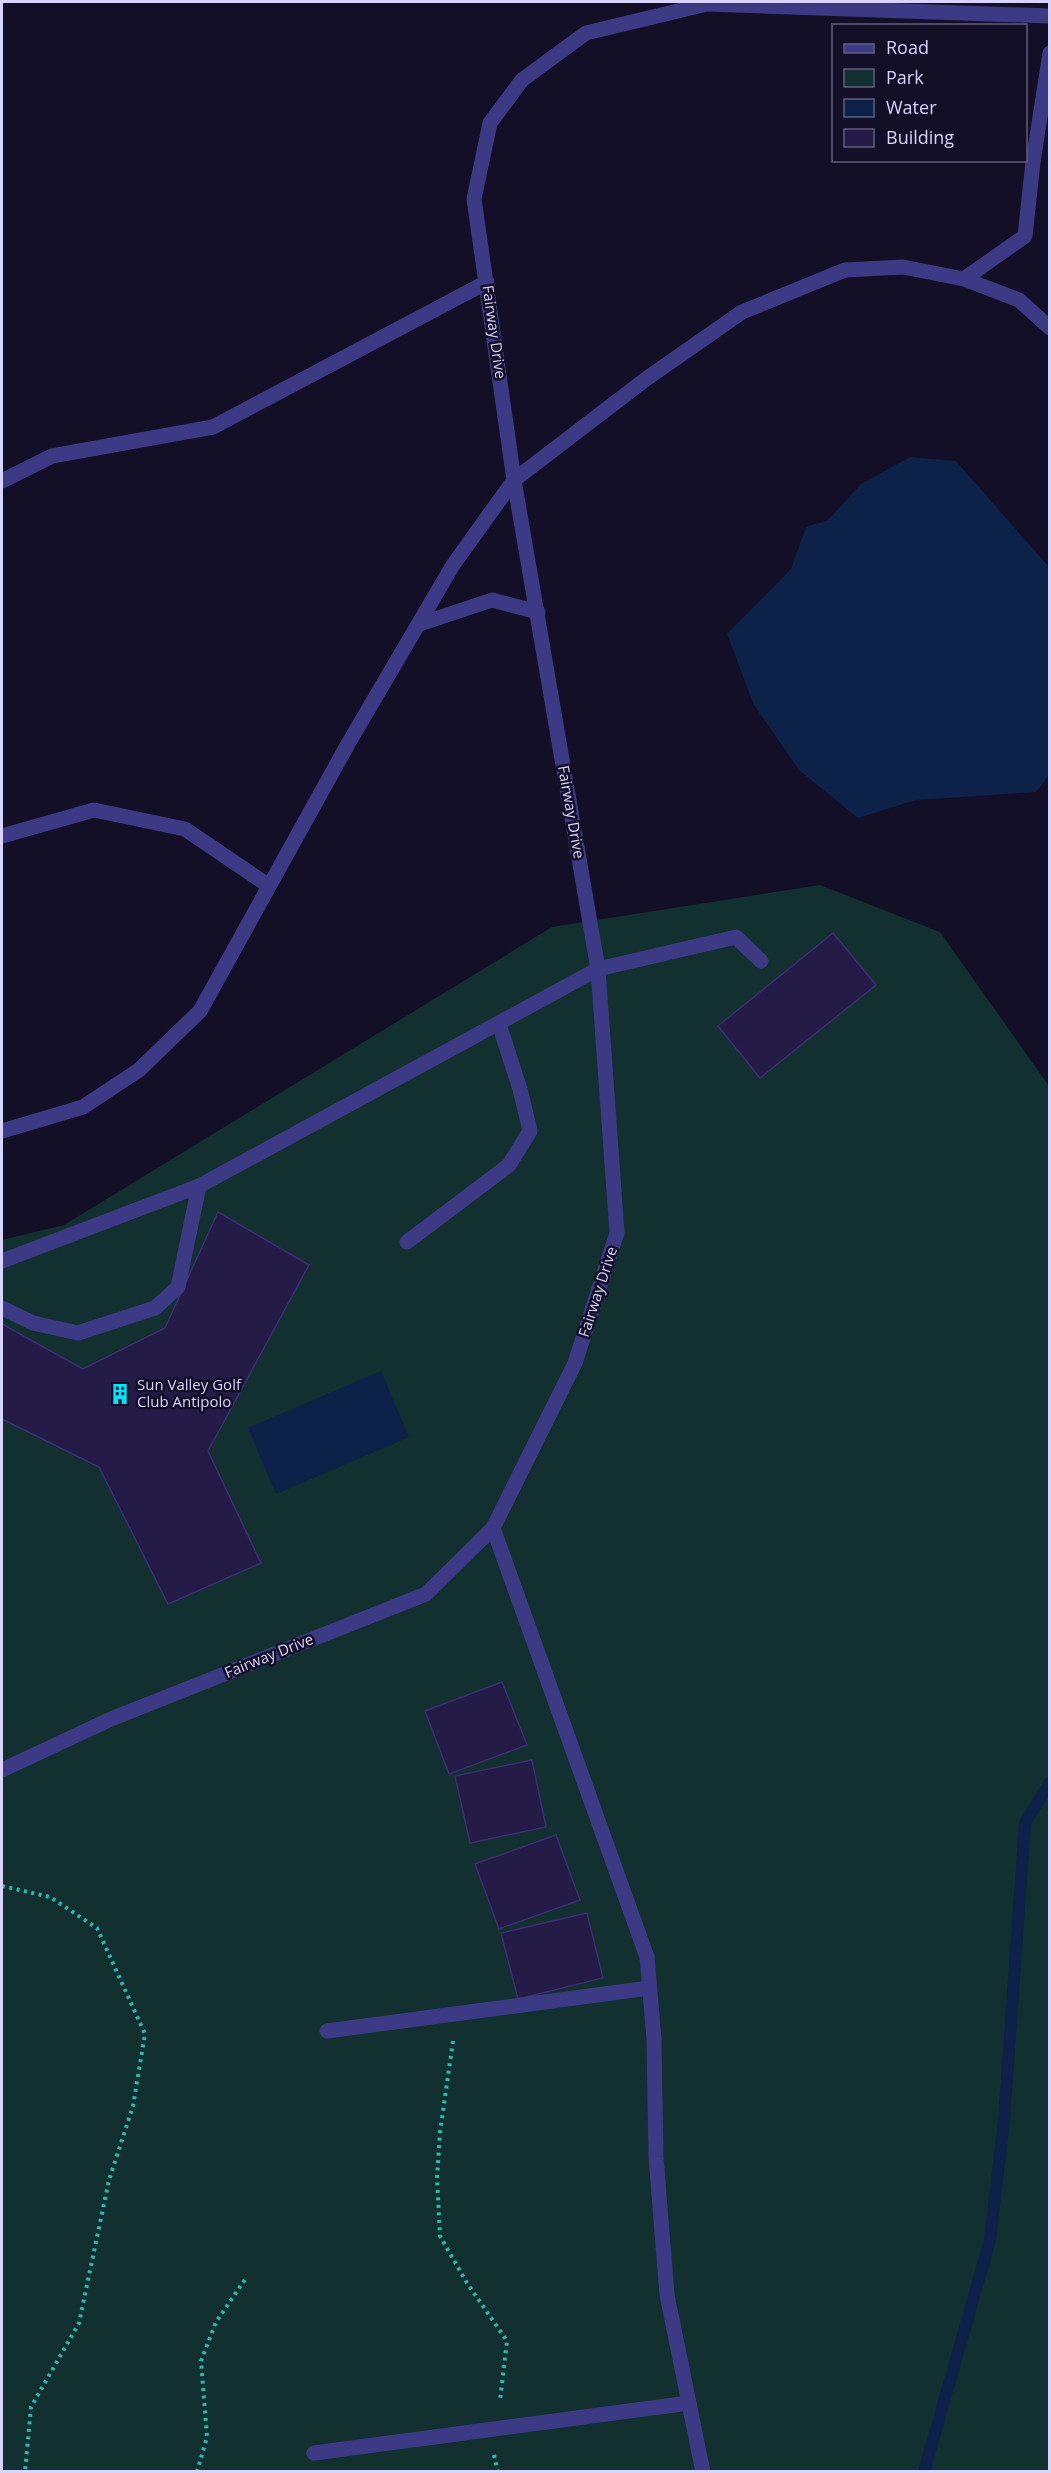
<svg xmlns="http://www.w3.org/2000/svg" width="1051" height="2473" viewBox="0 0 1051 2473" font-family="'Open Sans',sans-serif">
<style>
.green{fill:#12302f}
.water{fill:#0c2248}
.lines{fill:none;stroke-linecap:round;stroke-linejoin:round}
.stream{stroke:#0c2248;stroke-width:12}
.building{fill:#241b47;stroke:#3b2d73;stroke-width:1.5}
.path{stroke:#2fb8b0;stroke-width:4;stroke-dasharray:3 4.5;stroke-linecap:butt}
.service{stroke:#3d3a85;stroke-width:15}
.minor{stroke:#3d3a85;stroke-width:15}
.labels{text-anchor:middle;stroke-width:5;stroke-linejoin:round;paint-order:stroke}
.street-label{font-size:15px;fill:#d9d4ff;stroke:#130f26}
.poi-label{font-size:15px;fill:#d9d4ff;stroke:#130f26;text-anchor:start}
</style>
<rect width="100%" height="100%" fill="#130f26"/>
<path class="green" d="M820 885 940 932 1049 1086V2471H2V1240L64 1225 552 927Z"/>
<path class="water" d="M910 457 956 461 1049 567V775L1036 792 916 800 858 818 799 770 754 705 727 634 791 569 806 527 828 520 861 484Z
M381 1371 409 1437 276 1494 248 1428Z"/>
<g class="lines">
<path class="stream" d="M924 2472 990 2240 1004 2120 1025 1823 1050 1782"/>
</g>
<path class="building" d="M833 933 876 985 760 1078 718 1026Z
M218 1212 309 1265 208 1451 261 1563 168 1604 99 1467 2 1419V1324L83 1369 165 1328Z
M502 1682 527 1745 449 1774 425 1711Z
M532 1760 546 1827 470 1843 455 1776Z
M556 1835 580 1900 499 1929 475 1864Z
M587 1913 603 1978 518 1999 501 1933Z"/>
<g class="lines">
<path class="path" d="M2 1886 50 1897 97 1928 145 2034 133 2106 109 2180 79 2323 31 2407 25 2472
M453 2041 440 2132 437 2178 440 2236 467 2283 507 2341 500 2400
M494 2455 498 2472
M197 2472 207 2437 201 2361 216 2322 246 2278"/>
<path class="service" d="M598 969 736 937 761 961
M407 1242 509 1165 530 1131 520 1089 499 1024
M2 1308 33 1323 78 1333 155 1308 178 1287 199 1186
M327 2031 649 1988
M314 2453 689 2403"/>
<path class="minor" d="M964 279 1025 236 1033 162 1050 53
M2 481 52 456 213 427 487 282
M420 624 492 600 538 612
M2 836 94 810 185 829 269 886
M2 1131 83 1107 139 1070 200 1011 348 744 453 565 514 480 646 379 742 312 845 270 903 267 964 279 1019 300 1050 328
M2 1261 199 1186 598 969
M493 1528 647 1957 654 2039 656 2157 667 2295 703 2472
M2 1770 111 1719 426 1594 493 1528 575 1363 617 1233 598 969 514 480 474 199 490 123 522 80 586 33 707 4 1050 16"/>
</g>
<defs>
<symbol id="building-bare" viewBox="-9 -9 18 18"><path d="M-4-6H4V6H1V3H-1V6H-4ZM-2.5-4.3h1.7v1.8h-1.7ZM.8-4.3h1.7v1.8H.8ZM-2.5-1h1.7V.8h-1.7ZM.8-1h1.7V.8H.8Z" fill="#00e5ff" stroke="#130f26" stroke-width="2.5" paint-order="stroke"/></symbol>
</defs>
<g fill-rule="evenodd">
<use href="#building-bare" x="105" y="1379" width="30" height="30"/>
</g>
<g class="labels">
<g class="street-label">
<text transform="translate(494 332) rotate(82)" y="5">Fairway Drive</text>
<text transform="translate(571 812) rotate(80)" y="5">Fairway Drive</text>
<text transform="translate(598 1292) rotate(-72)" y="5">Fairway Drive</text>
<text transform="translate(269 1656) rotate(-22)" y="5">Fairway Drive</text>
</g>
<g class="poi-label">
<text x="137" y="1390">Sun Valley Golf<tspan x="137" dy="17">Club Antipolo</tspan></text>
</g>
</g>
<rect width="1051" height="2473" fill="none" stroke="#d9d4ff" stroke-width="6"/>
<rect x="832" y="24" width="195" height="138" fill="#130f26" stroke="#625e7d" stroke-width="1.5"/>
<rect x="844" y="44" width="30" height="9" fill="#3d3a85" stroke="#625e7d" stroke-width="1.5"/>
<text x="886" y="54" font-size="18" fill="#d9d4ff">Road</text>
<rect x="844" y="69" width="30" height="18" fill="#12302f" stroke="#625e7d" stroke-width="1.5"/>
<text x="886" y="84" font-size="18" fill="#d9d4ff">Park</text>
<rect x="844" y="99" width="30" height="18" fill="#0c2248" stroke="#625e7d" stroke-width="1.5"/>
<text x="886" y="114" font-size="18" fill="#d9d4ff">Water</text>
<rect x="844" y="129" width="30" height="18" fill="#241b47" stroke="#625e7d" stroke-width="1.5"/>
<text x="886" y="144" font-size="18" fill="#d9d4ff">Building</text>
</svg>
